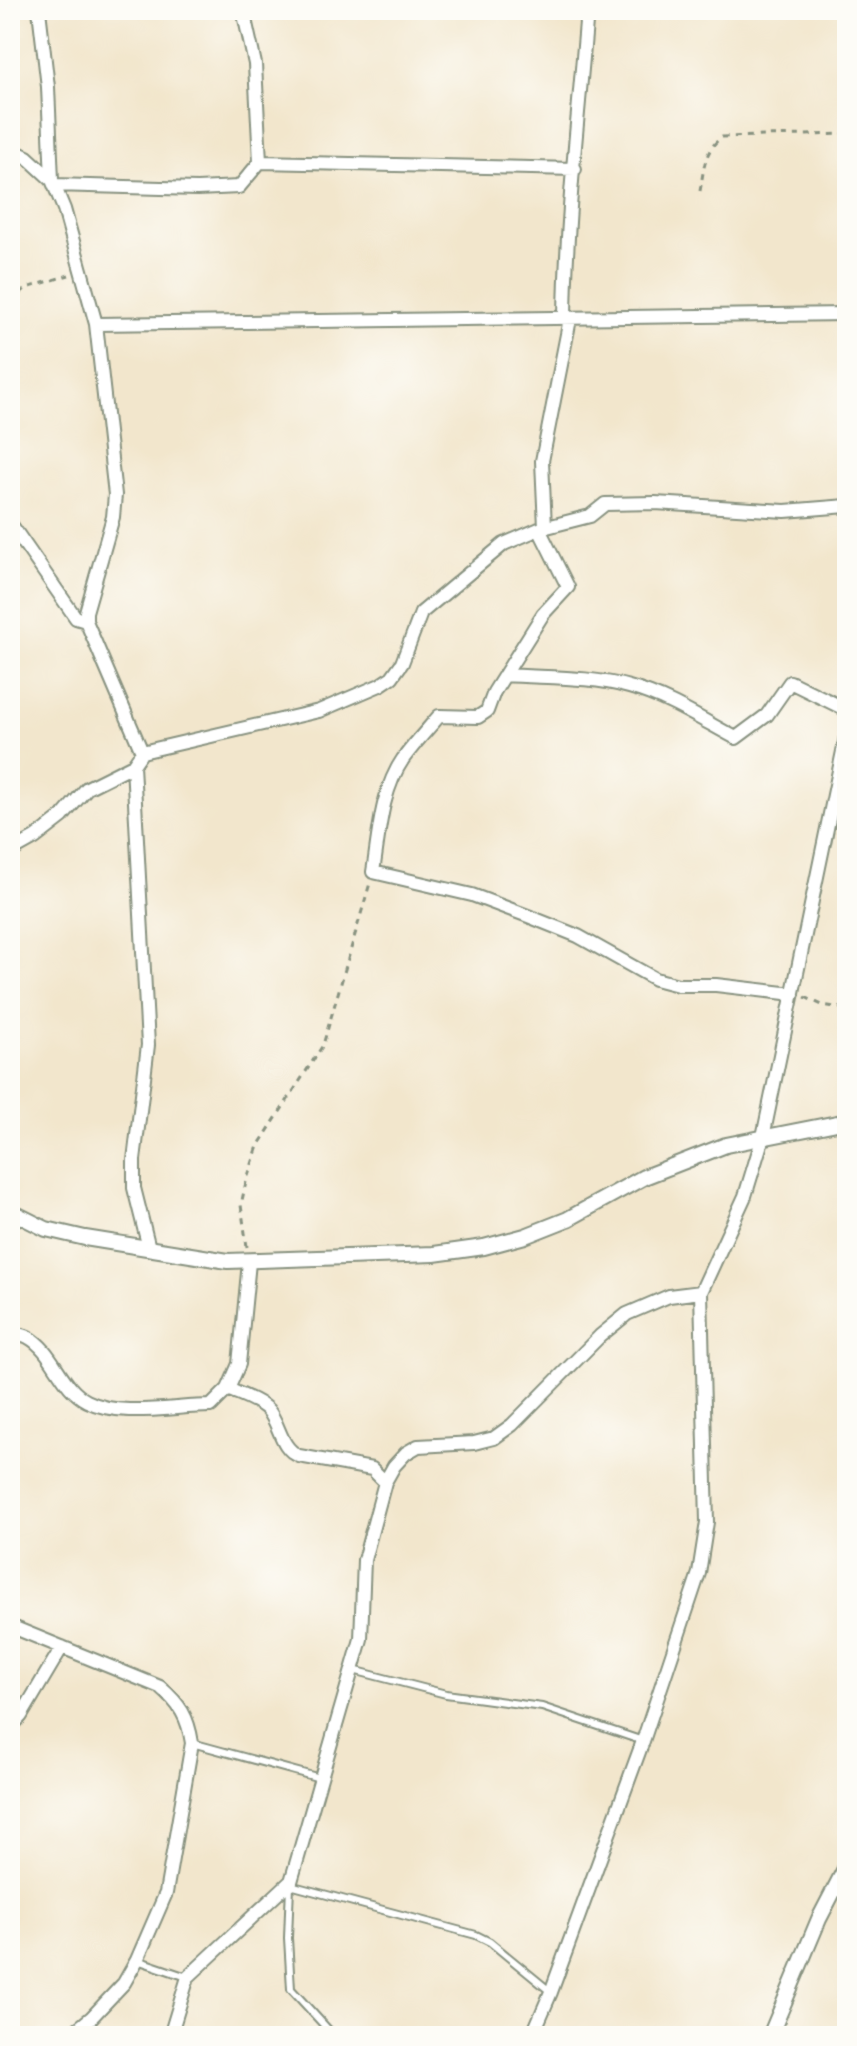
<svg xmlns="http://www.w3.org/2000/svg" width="857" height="2046" viewBox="0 0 857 2046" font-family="Delius,sans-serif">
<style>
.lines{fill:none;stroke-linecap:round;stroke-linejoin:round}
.service-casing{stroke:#889280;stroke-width:10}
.minor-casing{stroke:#889280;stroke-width:16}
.tertiary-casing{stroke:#889280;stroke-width:18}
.path{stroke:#889280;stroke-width:3;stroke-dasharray:6 6;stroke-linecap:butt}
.service{stroke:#fff;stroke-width:6}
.minor{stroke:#fff;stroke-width:12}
.tertiary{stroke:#fff;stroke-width:14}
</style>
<rect width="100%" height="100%" fill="#fdfcf7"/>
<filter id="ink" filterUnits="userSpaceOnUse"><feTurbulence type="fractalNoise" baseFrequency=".0125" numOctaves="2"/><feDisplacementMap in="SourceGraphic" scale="16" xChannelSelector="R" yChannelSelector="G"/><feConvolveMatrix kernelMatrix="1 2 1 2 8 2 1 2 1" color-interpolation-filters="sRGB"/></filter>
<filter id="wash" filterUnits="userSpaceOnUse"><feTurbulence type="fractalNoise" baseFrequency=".006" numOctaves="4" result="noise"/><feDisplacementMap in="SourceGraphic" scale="32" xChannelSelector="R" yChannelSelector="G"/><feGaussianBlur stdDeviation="1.8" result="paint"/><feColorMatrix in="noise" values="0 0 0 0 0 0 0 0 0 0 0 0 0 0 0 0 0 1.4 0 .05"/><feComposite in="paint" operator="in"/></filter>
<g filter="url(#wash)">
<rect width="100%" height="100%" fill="#f2e6cc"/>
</g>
<g filter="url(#ink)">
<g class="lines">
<defs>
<path id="service" d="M353 1670 446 1694 542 1707 643 1741
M192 1743 320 1778
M137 1960 187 1977
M334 2036 291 1989 288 1938 290 1885 476 1935 490 1942 551 1992"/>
<path id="minor" d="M39 10 48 87 52 180
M243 10 255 64 260 162 575 169
M10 149 27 157 52 180 64 209 96 324 115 495 113 517 86 612V621L142 752
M54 185 197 189 239 187 260 162
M565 319C566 216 579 113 587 10
M96 324 847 314
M10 523 76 618 86 621
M545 527 542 461 570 319
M539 529 568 587 543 614 494 692 487 711 478 717 439 716C427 730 414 744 403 759 381 791 379 834 373 872L472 895 528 916 578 936 655 979 678 985H716L793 994
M505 675C545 678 590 676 629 687 667 697 702 720 736 738L767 715 790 682 847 710
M133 765 148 1045 134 1160V1188L149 1248
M10 852 35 838 62 817 87 788 133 765 142 752 319 711 380 685 392 677 402 663 421 613 504 544 539 529 590 516 605 504 655 503 785 511 847 506
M10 1332C15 1334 23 1334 28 1337 54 1351 60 1387 87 1401 120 1418 174 1406 211 1406L228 1389 239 1364 249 1262
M228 1389C241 1395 258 1400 268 1410 280 1424 280 1448 299 1456L372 1469 385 1482
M10 1626 160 1687C180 1704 188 1717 192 1743L166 1893 137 1960 124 1983 91 2018 69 2036
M10 1728 21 1716 62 1647
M290 1885 361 1639 364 1560 385 1482 394 1466 406 1453 418 1446 474 1443 494 1438 512 1425 600 1336 627 1314 669 1296 701 1292
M170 2036 188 1977 290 1882
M532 2036 551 1992 643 1741 699 1573 707 1522 701 1292 745 1196 763 1137 847 732"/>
<path id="tertiary" d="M10 1211 46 1229 85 1238 228 1261 434 1254 484 1247 525 1236 568 1219 644 1177 726 1145 847 1121
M770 2036 819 1919 847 1865"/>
</defs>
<use href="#service" class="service-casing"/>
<use href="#minor" class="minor-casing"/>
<use href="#tertiary" class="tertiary-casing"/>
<path class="path" d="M700 191C704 169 704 150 722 137L847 134
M10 300 27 288 69 275
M805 997 822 1005 847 1009
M247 1247 241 1205 246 1182 258 1146 323 1045 370 883"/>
<use href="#service" class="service"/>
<use href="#minor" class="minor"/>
<use href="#tertiary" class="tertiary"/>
</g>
</g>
<rect width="857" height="2046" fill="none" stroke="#fdfcf7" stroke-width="40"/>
</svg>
